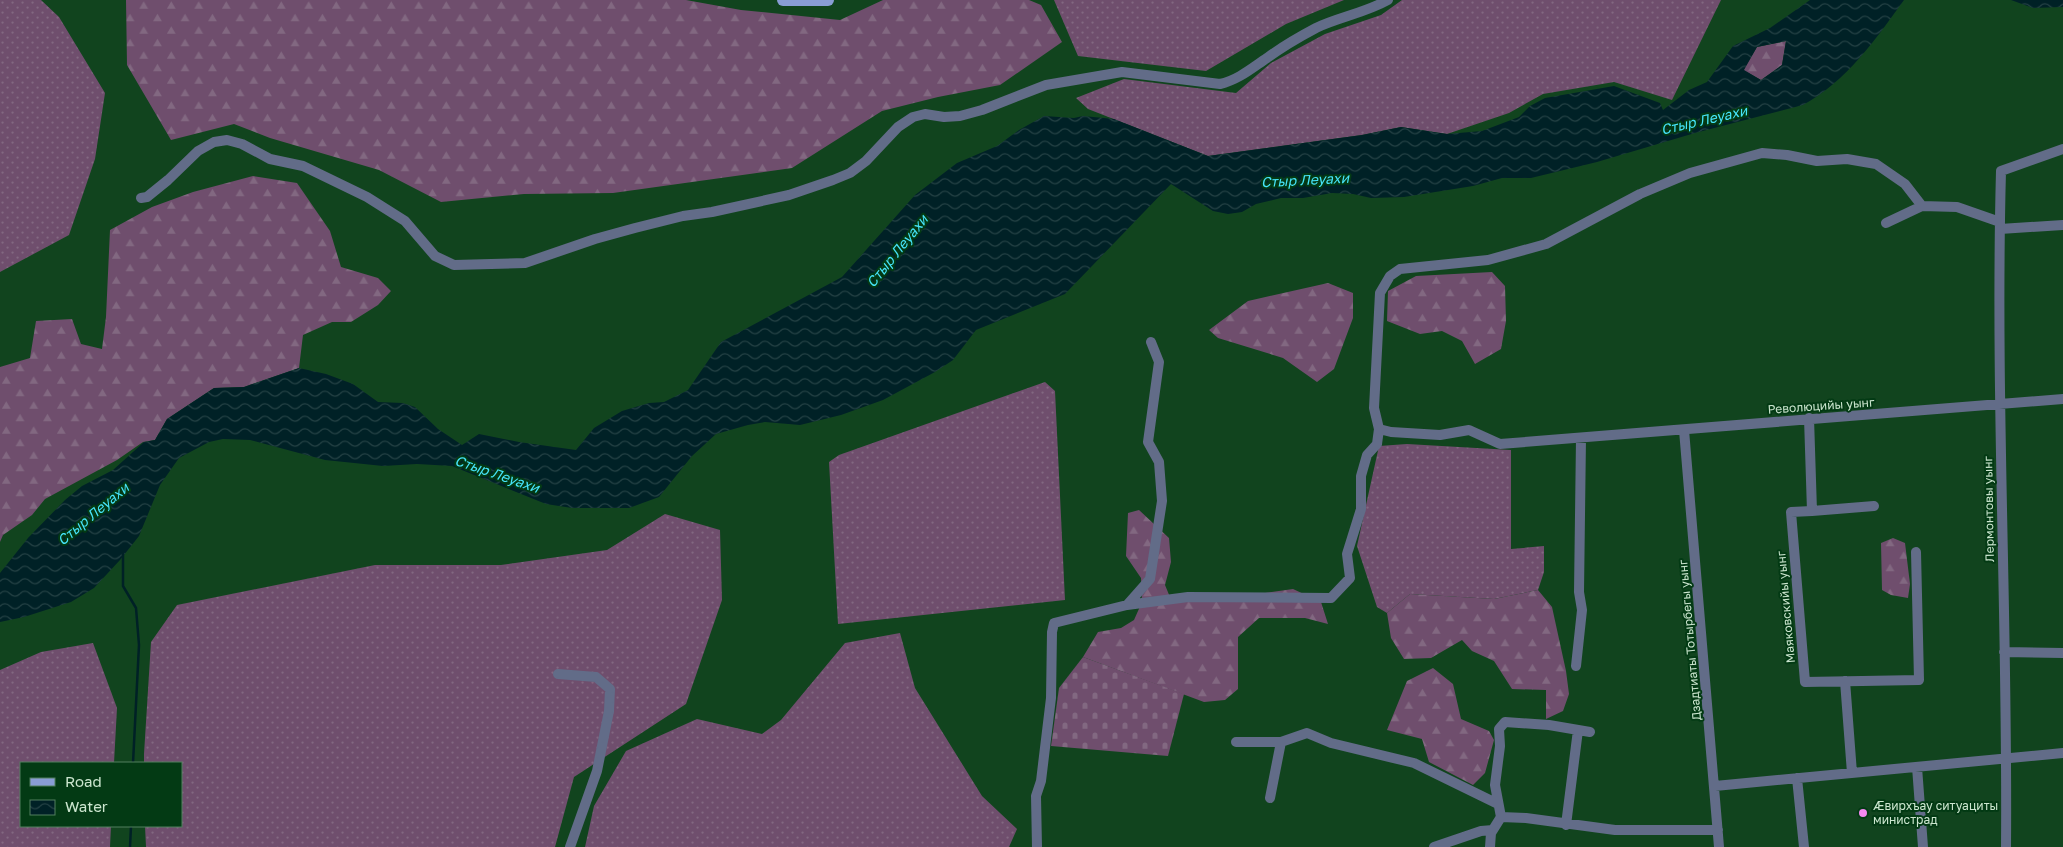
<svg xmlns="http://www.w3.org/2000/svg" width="2063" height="847" viewBox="0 0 2063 847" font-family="'Golos Text',sans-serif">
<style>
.grass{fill:url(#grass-dots)}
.forest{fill:url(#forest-firs)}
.cemetery{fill:url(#cemetery-stones)}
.water{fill:url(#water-waves);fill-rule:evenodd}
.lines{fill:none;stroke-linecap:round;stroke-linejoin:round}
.stream{stroke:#002126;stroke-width:2.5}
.minor{stroke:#626c88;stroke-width:10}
.major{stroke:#899dd5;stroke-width:12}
.poi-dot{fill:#f489f0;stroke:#033a14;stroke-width:2}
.labels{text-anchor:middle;stroke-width:4;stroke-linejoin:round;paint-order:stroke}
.street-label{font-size:12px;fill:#cce6cf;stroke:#033a14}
.poi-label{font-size:12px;fill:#cce6cf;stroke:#033a14;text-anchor:start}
.water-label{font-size:14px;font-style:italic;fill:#46e4fa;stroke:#033a14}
</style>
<defs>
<pattern id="grass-dots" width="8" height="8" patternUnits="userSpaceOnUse" patternTransform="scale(1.25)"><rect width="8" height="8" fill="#6f4e6d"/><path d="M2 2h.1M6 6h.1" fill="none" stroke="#826881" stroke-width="1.8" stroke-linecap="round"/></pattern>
<pattern id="forest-firs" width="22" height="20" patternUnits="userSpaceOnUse" patternTransform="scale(1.25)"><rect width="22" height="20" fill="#6f4e6d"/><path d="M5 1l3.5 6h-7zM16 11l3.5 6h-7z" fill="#826881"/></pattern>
<pattern id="cemetery-stones" width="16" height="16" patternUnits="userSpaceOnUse" patternTransform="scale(1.25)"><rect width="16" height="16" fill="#6f4e6d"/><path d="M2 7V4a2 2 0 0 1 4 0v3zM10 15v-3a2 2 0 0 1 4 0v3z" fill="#826881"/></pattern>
<pattern id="water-waves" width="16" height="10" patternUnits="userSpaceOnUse" patternTransform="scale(1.25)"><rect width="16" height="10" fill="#002126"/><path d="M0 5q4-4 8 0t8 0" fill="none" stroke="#244144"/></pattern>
</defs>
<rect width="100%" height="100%" fill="#11441e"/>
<path class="grass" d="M0 0H41L59 17 105 93 95 159 69 235 0 272Z
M1054 0H1344L1286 24 1206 71 1078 56Z
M1402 0H1721L1672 100 1614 82 1543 94 1509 113 1447 134 1401 127 1362 135 1208 156 1088 109 1076 98 1124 79 1236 93 1271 63 1325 34 1381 15Z
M1045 382 1055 391 1065 600 838 624 829 462 839 455Z
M1407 444 1511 450V549L1544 546V572L1538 590 1494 599 1410 594 1387 613 1377 607 1357 546 1379 446Z
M665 514 720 530 722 600 686 704 574 777 555 847H146L145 826H181V763H144V754L151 642 177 605 375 565H501L607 550Z
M900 633 915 688 982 796 1017 829 1009 847H585L594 806 626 751 697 719 762 734 781 720 845 643Z
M93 643 117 708 114 763H21V826H111L110 847H0V670L41 652Z"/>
<path class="forest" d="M126 0H686L741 10 840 20 883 0H1029L1041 5 1062 42 1000 85 938 97 882 111 792 168 613 193 524 194 441 202 379 170 270 138 234 124 171 140 127 65Z
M1786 41 1782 65 1761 80 1743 70 1757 47Z
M253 176 297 183 330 231 341 267 378 278 391 291 378 305 351 322H332L303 335 299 368 244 387 214 388 167 419 155 440 143 442 117 460 45 499 32 515 3 535 0 542V367L30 358 36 321 72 319 81 344 102 349 106 317 110 230 152 207 193 192Z
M1492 272 1505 286 1506 321 1501 349 1475 364 1462 341 1442 331 1420 334 1387 321 1388 291 1416 276Z
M1328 283 1353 293V318L1334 369 1317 382 1283 358 1218 338 1209 330 1248 301Z
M1139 510 1169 538 1171 562 1165 585 1172 602H1203L1293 589 1321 602 1328 624 1305 618H1259L1238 637V689L1225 700 1204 702 1083 657 1098 632 1121 628 1134 620 1142 602 1141 578 1126 556 1128 513Z
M1893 538 1905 543 1910 584 1908 598 1891 595 1882 590 1881 543Z
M1538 590 1552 607 1566 671 1569 694 1563 711 1546 719V690L1512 689 1494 661 1472 651 1462 640 1431 658 1404 659 1391 638 1387 613 1410 594 1494 599Z
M1433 668 1453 684 1461 719 1489 731 1494 740 1485 773 1473 785 1429 762 1422 739 1387 730 1407 681Z"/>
<path class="cemetery" d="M1083 657 1184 694 1168 756 1051 746 1059 688Z"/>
<path class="water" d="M1810 0H1904C1875 40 1847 81 1803 105L1695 133 1597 162 1531 178H1502L1473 186 1404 197 1371 198 1353 194 1332 193 1303 198H1281L1256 204 1242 212 1228 214 1213 211 1171 184 1065 294 976 330 953 360 935 372 883 400 841 415 800 425 765 422 748 425 716 434 692 456 659 497 629 508H572L546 504 452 466 417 464 383 466 325 460 250 440 223 439 209 442 179 458 160 485 139 536 120 560 94 588 71 602 24 617 0 622V573L28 538 65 500 82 486 113 470 144 442 155 440 167 419 214 388 244 387 299 368 326 374 353 384 378 402 403 403 415 407 438 429 462 445 479 434 519 442 576 450 594 428 622 411 649 403 664 402 688 390 721 342 842 277 915 195 957 163 997 146 1019 130 1044 116 1074 118 1083 116 1114 119 1208 156 1362 135 1401 127 1447 134 1482 131 1519 117 1530 106 1545 98 1614 86 1660 103 1663 110 1689 90 1707 82 1733 46 1770 28ZM1786 41 1782 65 1761 80 1744 70 1757 47Z
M2011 0H2063V7L2033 8Z"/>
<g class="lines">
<path class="stream" d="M123 554V586L136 608 139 645 133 763
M130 847 131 826"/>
<path class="minor" d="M141 198 147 197 168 180 198 151 214 142 227 140 242 144 270 159 303 166 367 197 405 221 435 256 454 265 525 263 595 239 635 228 683 216 712 212 789 195 833 180 850 173 866 161 898 127 913 117 925 114 944 117 960 116 982 110 1046 85 1122 72 1220 84C1238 80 1252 68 1267 58 1282 47 1299 37 1316 28 1339 17 1365 13 1388 0
M1922 206 1905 184 1876 164 1847 159 1817 161 1787 155 1762 153 1690 173 1640 194 1546 244 1488 260 1400 269 1390 276 1380 293 1374 408 1379 429 1391 432 1440 435 1469 430 1500 444 2063 399
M1886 223 1922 206 1957 207 2000 222
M2000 229 2063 225
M1809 418 1812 511 1791 512 1805 682 1919 680 1916 552
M1684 430 1719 847
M1812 511 1874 506
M1127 605 1188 597 1331 598 1350 578 1347 554 1361 509V476L1367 455 1377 444 1379 429
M2004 652 2063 653
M1576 666 1582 610 1579 592 1581 438
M558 674 596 677 610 689 609 711 597 771 570 847
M1845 681 1852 773
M1590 732 1549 725 1505 722 1499 729 1500 746 1495 785 1501 817 1526 818 1615 830H1718
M1236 742H1281L1307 733 1331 743 1414 763 1498 804
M1917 767 1923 847
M1797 778 1804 847
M1715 786 2063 753
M1270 798 1281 742
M1566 825 1578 730
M1037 847 1036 796 1041 781 1051 698 1052 632 1054 623 1127 605 1150 579 1162 501 1159 462 1148 442 1159 362 1151 342
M1434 847 1481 831 1493 830
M1490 847 1491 833 1501 817
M2006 847C2008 622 1995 397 2001 171L2063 149"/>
<path class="major" d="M783 0H828"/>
</g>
<circle class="poi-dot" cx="1863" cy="813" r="5"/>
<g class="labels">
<g class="street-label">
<text transform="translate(1821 406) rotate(-4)" y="4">Революцийы уынг</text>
<text transform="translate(1989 509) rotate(-91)" y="4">Лермонтовы уынг</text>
<text transform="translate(1786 607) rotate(-95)" y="4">Маяковскийы уынг</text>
<text transform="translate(1690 640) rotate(-95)" y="4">Дзадтиаты Тотырбегы уынг</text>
</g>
<g class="poi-label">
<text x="1873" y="810">Æвирхъау ситуациты<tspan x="1873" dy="14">министрад</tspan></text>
</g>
<g class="water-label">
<text transform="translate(1704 120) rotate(-13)" y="5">Стыр Леуахи</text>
<text transform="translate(1305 180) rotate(-3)" y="5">Стыр Леуахи</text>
<text transform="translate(897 251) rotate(-51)" y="5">Стыр Леуахи</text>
<text transform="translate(497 474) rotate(19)" y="5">Стыр Леуахи</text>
<text transform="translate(93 514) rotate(-40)" y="5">Стыр Леуахи</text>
</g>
</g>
<rect x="20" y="762" width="162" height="65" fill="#033a14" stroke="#537f5f"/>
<rect x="30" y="778" width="25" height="8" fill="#899dd5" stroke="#537f5f"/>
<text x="65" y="787" font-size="15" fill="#cce6cf">Road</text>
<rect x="30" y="800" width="25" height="15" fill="url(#water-waves)" stroke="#537f5f"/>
<text x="65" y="812" font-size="15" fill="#cce6cf">Water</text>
</svg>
